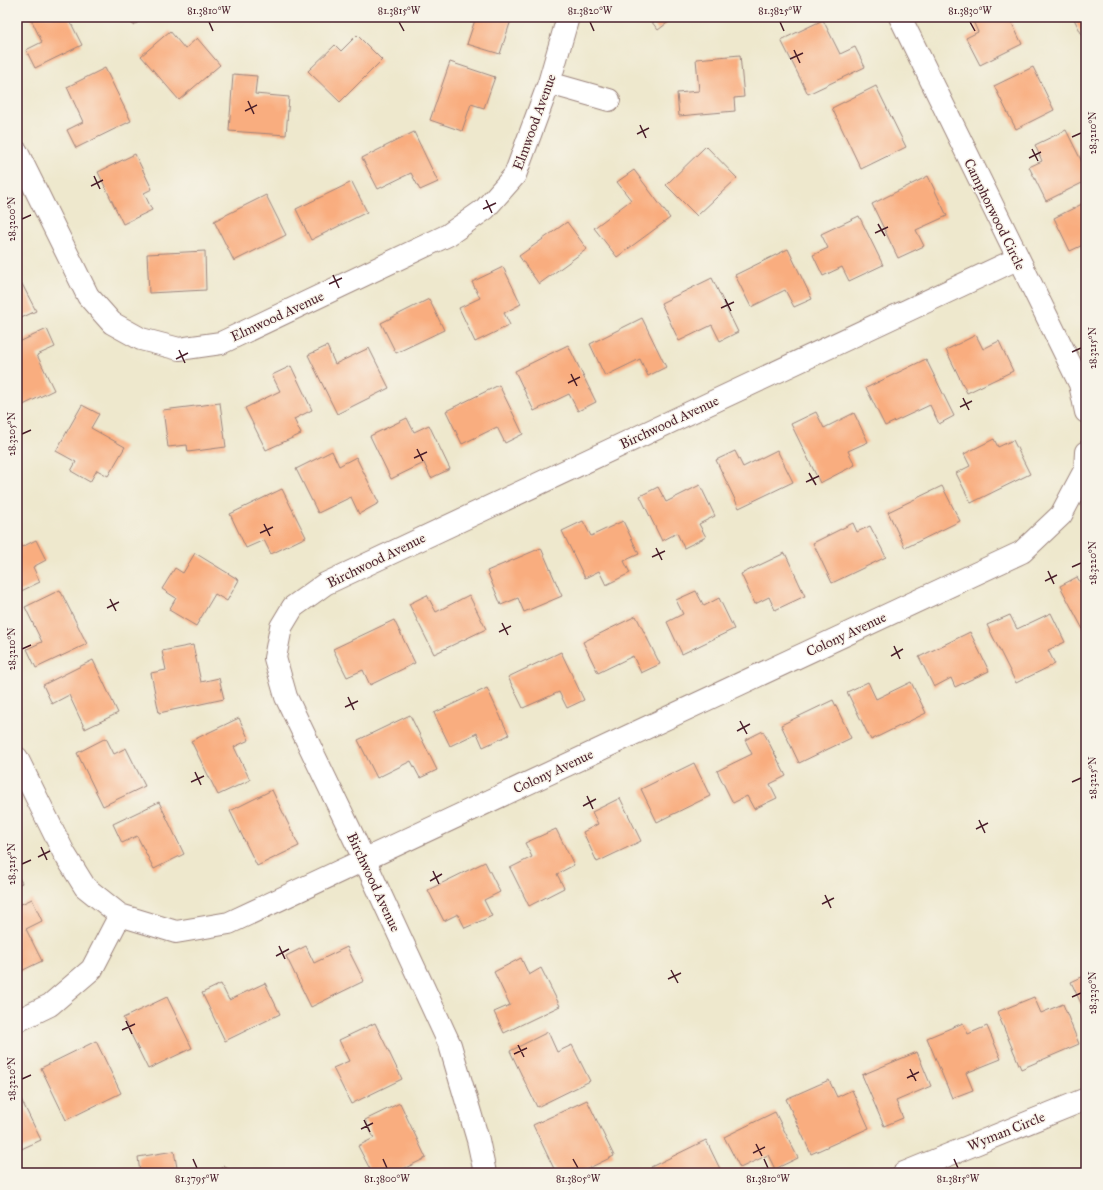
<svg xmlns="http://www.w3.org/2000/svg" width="1103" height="1190" viewBox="0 0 1103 1190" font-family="'IM FELL Great Primer',serif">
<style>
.building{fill:#f9ad7f}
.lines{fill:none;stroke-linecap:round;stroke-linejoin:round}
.minor-casing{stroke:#9c847c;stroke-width:24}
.minor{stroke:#fff;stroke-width:22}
.ticks{fill:none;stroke:#4a1f2b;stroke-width:1.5}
.labels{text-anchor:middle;stroke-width:3;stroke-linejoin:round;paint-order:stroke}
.street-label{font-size:14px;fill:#4a1f2b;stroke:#f7f3e8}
.neatline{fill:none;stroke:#4a1f2b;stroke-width:1.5}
.ticks-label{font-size:10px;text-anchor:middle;fill:#4a1f2b}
</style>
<rect width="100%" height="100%" fill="#f7f3e8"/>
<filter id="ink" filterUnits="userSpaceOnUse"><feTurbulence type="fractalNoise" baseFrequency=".025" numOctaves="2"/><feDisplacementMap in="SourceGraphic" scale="8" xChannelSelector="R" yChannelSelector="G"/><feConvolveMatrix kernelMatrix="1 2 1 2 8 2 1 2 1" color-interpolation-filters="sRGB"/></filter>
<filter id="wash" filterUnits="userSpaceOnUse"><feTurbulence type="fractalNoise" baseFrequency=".012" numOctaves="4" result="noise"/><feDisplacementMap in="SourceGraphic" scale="16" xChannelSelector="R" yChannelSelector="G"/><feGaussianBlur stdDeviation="0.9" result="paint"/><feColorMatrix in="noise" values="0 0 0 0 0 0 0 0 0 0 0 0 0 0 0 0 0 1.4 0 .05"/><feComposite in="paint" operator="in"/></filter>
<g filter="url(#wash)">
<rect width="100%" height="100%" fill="#eee8cd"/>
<g id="blocks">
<path class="building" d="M30 17H68L82 45 35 68 26 50 42 42Z
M129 17H148L133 25Z
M476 17H512L500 54 467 44Z
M648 17H675L658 30Z
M971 17H1009L1022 44 980 65 966 38 978 32Z
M1079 17H1086V43L1074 19Z
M823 20 840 54 855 47 865 67 808 94 781 40Z
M170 31 185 49 197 38 220 65 179 100 141 56Z
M357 35 382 60 340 102 308 71 335 45 341 51Z
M740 55 744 97 734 98 735 111 679 116 677 93 699 91 696 59Z
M450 62 495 77 484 108 471 104 462 131 430 120Z
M1033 67 1054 110 1016 129 994 86Z
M105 68 131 121 76 148 67 130 83 122 67 87Z
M233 74 257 76 255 94 289 97 286 135 229 131Z
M876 86 906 147 861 169 832 108Z
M1066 130 1086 170V181L1046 201 1029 167 1042 161 1035 145Z
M414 132 438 182 420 190 411 173 378 189 362 158Z
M706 146 737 178 697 216 666 185Z
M135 154 152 189 144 193 152 210 123 224 98 172Z
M634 170 670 218 617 257 594 228 631 200 617 182Z
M928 176 947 216 916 230 924 246 898 258 872 204Z
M352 182 367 212 311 240 296 209Z
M266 195 286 235 234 261 214 221Z
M1086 202V246L1085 244 1070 251 1054 218Z
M859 216 883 265 849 281 842 267 823 276 813 255 828 248 821 234Z
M567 222 587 249 539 284 519 256Z
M788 249 812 299 794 307 785 290 751 307 735 275Z
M205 251 206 290 149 293 147 254Z
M503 267 521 304 504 313 510 325 475 342 459 308 480 298 472 282Z
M712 278 738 332 720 341 712 325 679 341 661 303Z
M21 282 36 311 17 320V284Z
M429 299 444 330 396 353 381 323Z
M642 318 666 367 648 376 640 359 605 376 590 344Z
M47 329 55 347 37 355 54 390 17 408V343Z
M976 335 983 349 999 341 1013 371 967 393 946 350Z
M568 345 596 402 578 411 569 394 534 411 515 371Z
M327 346 335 364 369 348 389 388 337 414 308 355Z
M926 359 954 416 939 424 930 405 885 426 866 388Z
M291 366 312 410 294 419 301 434 266 450 245 408 280 391 272 375Z
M499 385 523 434 505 443 497 427 462 444 446 411Z
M220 403 226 447 188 452 187 445 168 447 163 410Z
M82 405 99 414 91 428 125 447 108 476 97 470 90 482 71 471 76 462 56 451Z
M816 412 824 428 854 413 868 442 848 451 855 465 820 483 791 424Z
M407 418 414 432 429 425 450 469 431 478 424 463 391 479 370 436Z
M994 439 998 447 1013 440 1030 474 971 503 956 473 970 466 964 454Z
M777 450 793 482 739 508 716 460 735 451 743 467Z
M332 451 339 466 356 457 379 503 359 514 351 497 318 513 296 469Z
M700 485 715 516 699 524 706 537 684 548 677 533 662 541 640 496 658 487 666 502Z
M942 486 960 521 905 548 888 512Z
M282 489 306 537 271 554 264 540 246 548 230 514Z
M583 521 591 536 623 521 639 554 624 561 630 573 606 585 599 571 585 578 562 531Z
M853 523 857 532 870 526 886 557 832 583 813 543Z
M17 536 22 547 36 540 46 560 33 567 40 582 17 593Z
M541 548 562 596 524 612 518 598 501 605 487 571Z
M195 553 239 580 227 601 215 594 196 626 169 610 176 598 162 589 175 568 183 573Z
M785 553 805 596 775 610 769 597 755 604 741 574Z
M1077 577 1086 592V635L1060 586Z
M60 590 87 644 36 668 27 649 42 642 25 607Z
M696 591 704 606 719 598 734 629 682 654 667 622 683 614 676 600Z
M427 595 436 612 469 595 486 629 434 654 409 604Z
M1051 613 1065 642 1048 650 1055 664 1016 683 987 625 1010 615 1017 629Z
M636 616 660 664 641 673 633 656 598 673 583 642Z
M394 620 415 663 370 685 363 670 347 677 333 649Z
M970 632 989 671 955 687 951 678 934 687 919 657Z
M193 645 201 682 219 678 224 699 159 713 151 673 166 670 162 651Z
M561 652 584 700 567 708 559 692 523 708 508 677Z
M93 660 118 713 85 729 69 695 52 704 43 685Z
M868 682 876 699 911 682 926 713 871 740 847 692Z
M487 688 509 735 483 747 477 733 450 746 434 713Z
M833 700 851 738 799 763 781 725Z
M410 715 437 770 420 778 411 761 377 778 358 740Z
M239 718 249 740 234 747 250 780 218 795 191 741Z
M763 731 786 776 770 784 777 798 754 809 747 796 733 803 717 771 752 754 745 740Z
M106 738 114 754 126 748 145 786 103 806 77 753Z
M694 763 710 796 657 822 641 789Z
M272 790 299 846 257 866 230 811Z
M620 798 641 841 597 862 583 832 598 824 592 812Z
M159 802 184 854 154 869 137 836 122 843 113 824Z
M556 829 574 865 557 874 564 888 529 906 510 868 532 857 525 843Z
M485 862 500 892 484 900 492 916 465 928 458 914 444 921 428 890Z
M17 874 22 883 17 885Z
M32 899 42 921 26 929 42 961 17 973V906Z
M306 946 314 963 347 947 364 981 311 1007 286 956Z
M521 958 529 975 541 968 560 1006 504 1033 494 1012 510 1005 494 972Z
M1086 975V1014L1071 982Z
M265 983 280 1014 225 1041 202 993 221 984 229 1000Z
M167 997 192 1048 148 1069 123 1018Z
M1034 997 1041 1013 1063 1004 1079 1044 1021 1069 997 1012Z
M375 1023 402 1079 351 1104 333 1068 349 1061 339 1040Z
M963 1023 968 1034 987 1026 1001 1059 966 1073 973 1090 952 1098 927 1038Z
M548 1032 557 1052 572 1045 590 1081 537 1107 510 1051Z
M96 1041 121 1093 66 1120 41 1068Z
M917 1052 931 1086 896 1101 903 1118 884 1126 862 1075Z
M829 1080 837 1097 852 1090 869 1128 811 1154 786 1099Z
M19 1095 41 1140 17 1151V1096Z
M587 1100 614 1156 579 1173H556L533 1125Z
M400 1103 426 1158 395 1173H372L358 1146 374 1138 365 1120Z
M775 1112 798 1158 775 1169 768 1155 740 1168 724 1137Z
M706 1140 722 1173H654L651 1167Z
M174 1151 178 1173H140L138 1157Z
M223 1166 236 1173H220Z"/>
</g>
</g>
<g filter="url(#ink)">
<use href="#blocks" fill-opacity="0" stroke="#9c847c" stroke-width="1"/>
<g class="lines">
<defs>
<path id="minor" d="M900 17 1080 384 1086 412
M549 83 609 100
M17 152 88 296 112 323 141 339 179 349 221 343 448 235 485 209 515 175 549 83 568 17
M17 758 64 853 85 887 120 915 176 932 229 923 1022 552 1061 515 1085 470 1086 452
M17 1021 50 1005 92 969 120 915
M485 1173 478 1140 450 1045 364 859 286 697 275 658 281 627 293 607 325 584 1017 259
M904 1173 1086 1099"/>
</defs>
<use href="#minor" class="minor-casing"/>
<use href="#minor" class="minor"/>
</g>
</g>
<path class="ticks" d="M209 22 213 31M399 22 404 31M590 22 594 31M780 22 784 31M970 22 975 31M794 50 800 63M790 59 803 53M248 101 254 114M245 111 257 105M640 125 646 138M637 134 649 128M1072 137 1081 133M1032 149 1038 161M1029 158 1041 152M94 176 100 189M91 186 103 180M486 200 492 213M483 209 496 203M22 219 31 215M878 224 885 236M875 233 888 227M333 275 339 288M329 284 342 278M725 299 731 311M721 308 734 302M179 350 185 363M1072 352 1081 348M176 359 188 353M571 374 577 386M568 383 580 377M963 398 969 410M960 407 972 401M22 434 31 430M417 449 423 461M414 458 427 452M809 473 816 485M806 482 819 476M264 524 270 536M260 533 273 527M656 548 662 560M652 557 665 551M1072 567 1081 563M1048 571 1054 584M1045 581 1057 575M110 599 116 611M107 608 119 602M502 623 508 635M499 632 511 626M894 646 900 659M22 649 31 645M891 656 903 649M348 697 354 710M345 707 358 701M740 721 747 734M737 731 750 724M195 772 201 785M191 782 204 776M1072 782 1081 778M587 796 593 809M583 806 596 799M979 820 985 833M976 829 988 823M41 847 47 860M38 857 50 851M22 864 31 860M433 871 439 884M430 881 442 874M825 895 831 908M822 904 834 898M279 946 285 959M276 956 289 949M671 970 678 983M668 979 681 973M1072 997 1081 993M126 1021 132 1034M122 1030 135 1024M518 1045 524 1057M514 1054 527 1048M910 1069 916 1081M907 1078 919 1072M22 1079 31 1075M364 1120 370 1132M361 1129 373 1123M756 1144 762 1156M753 1153 765 1147M193 1159 197 1168M383 1159 387 1168M573 1159 578 1168M764 1159 768 1168M954 1159 958 1168"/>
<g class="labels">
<g class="street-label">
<text transform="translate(534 122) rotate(-70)" y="5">Elmwood Avenue</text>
<text transform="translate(995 214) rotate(64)" y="5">Camphorwood Circle</text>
<text transform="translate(277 316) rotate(-25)" y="5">Elmwood Avenue</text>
<text transform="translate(669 422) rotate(-25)" y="5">Birchwood Avenue</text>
<text transform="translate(376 560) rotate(-26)" y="5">Birchwood Avenue</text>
<text transform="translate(846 634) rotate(-25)" y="5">Colony Avenue</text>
<text transform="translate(553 771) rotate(-25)" y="5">Colony Avenue</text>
<text transform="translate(374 882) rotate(65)" y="5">Birchwood Avenue</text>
<text transform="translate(1006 1131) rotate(-22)" y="5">Wyman Circle</text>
</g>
</g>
<rect width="1103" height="1190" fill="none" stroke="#f7f3e8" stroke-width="44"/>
<rect x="22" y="22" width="1059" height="1146" class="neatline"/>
<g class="ticks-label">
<text x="209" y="14">81.3810°W</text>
<text x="399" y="14">81.3815°W</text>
<text x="590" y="14">81.3820°W</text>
<text x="780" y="14">81.3825°W</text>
<text x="970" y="14">81.3830°W</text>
<text transform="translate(1092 133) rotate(-90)" y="4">28.3210°N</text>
<text transform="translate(11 219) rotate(-90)" y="4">28.3200°N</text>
<text transform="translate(1092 348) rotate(-90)" y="4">28.3215°N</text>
<text transform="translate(11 434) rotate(-90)" y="4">28.3205°N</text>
<text transform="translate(1092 563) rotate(-90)" y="4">28.3220°N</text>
<text transform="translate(11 649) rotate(-90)" y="4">28.3210°N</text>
<text transform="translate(1092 778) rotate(-90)" y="4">28.3225°N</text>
<text transform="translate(11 864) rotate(-90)" y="4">28.3215°N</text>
<text transform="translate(1092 993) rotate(-90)" y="4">28.3230°N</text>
<text transform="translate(11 1079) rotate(-90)" y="4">28.3220°N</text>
<text x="197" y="1182">81.3795°W</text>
<text x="387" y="1182">81.3800°W</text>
<text x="578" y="1182">81.3805°W</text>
<text x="768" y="1182">81.3810°W</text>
<text x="958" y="1182">81.3815°W</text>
</g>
</svg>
